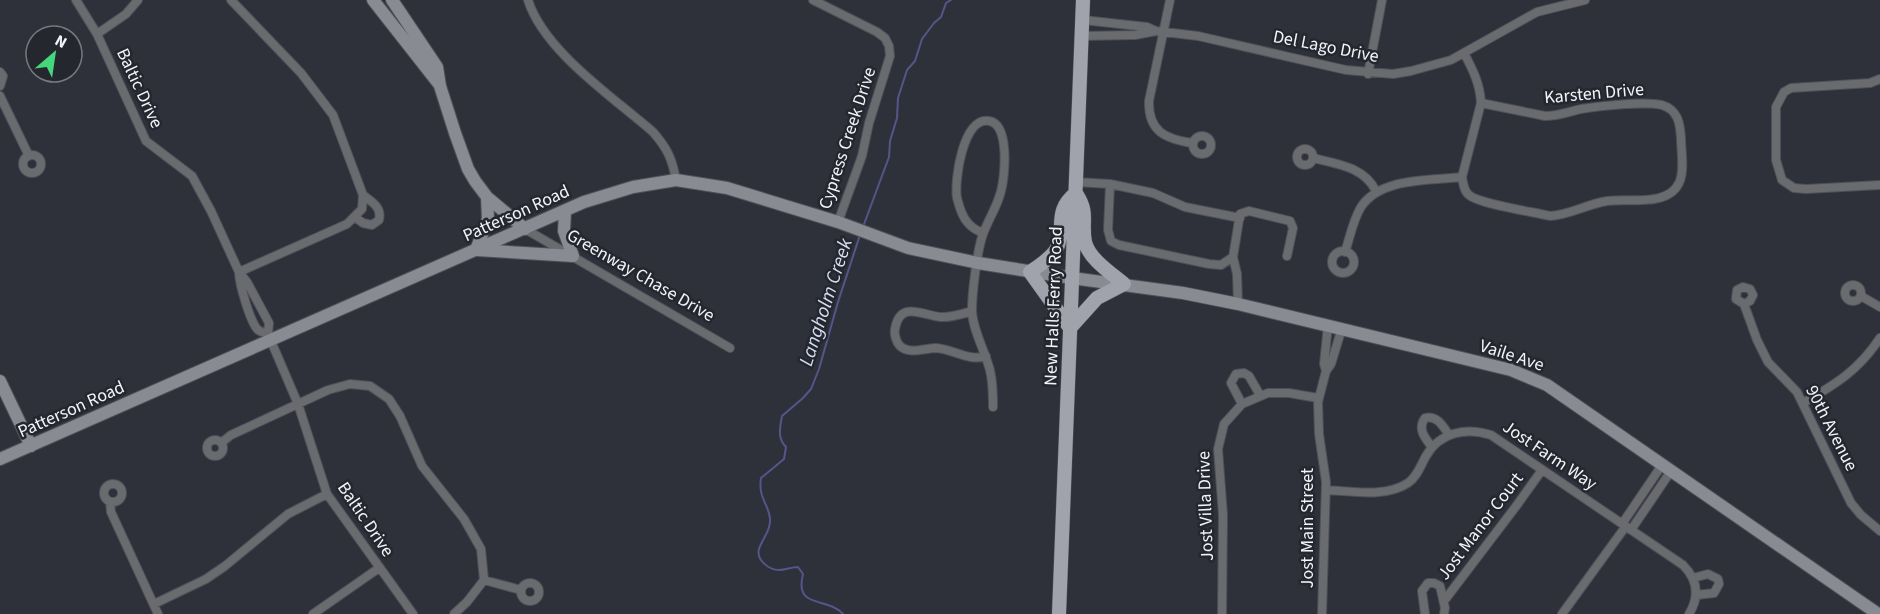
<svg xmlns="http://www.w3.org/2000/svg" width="1880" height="614" viewBox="0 0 1880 614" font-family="'Source Sans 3',sans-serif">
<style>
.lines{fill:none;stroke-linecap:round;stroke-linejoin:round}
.stream{stroke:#55558a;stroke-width:2}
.street-casing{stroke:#4e5059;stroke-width:10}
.secondary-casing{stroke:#4e5059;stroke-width:14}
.primary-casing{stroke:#4e5059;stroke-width:15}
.street{stroke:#696b6f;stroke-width:8}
.secondary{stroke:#898b92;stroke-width:12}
.primary{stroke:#a0a3ac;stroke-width:14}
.labels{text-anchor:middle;stroke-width:5;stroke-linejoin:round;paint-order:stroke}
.street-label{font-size:18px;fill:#f2f4fa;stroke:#25272f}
.water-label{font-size:20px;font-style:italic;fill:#d6ddf3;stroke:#25272f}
</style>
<rect width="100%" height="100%" fill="#2f313a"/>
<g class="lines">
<path class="stream" d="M863 227 889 157 890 141 897 118 898 98 907 70 915 61 922 39 934 23 941 17 946 3 951 0
M843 614C827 596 794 610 803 574L798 567C791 567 786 570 779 570 769 570 756 560 759 549 762 539 771 531 770 518 768 503 758 498 761 478L784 459 786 447C777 438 780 428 782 416L803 398 811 389 819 369 838 302 860 235"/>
<defs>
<path id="street" d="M76 0 97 34 146 141 192 176 211 211 239 272 247 282 269 323 268 334 298 404 327 494 413 614
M231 0 301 73 333 115 363 195 362 209 347 224 239 272
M528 0C544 51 613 97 653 132 667 148 672 158 676 180
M813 0 877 32 885 38 889 46 890 56 869 123 862 156 838 222
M1170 0 1149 101C1148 131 1165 139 1192 143
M1083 20 1147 27 1156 31 1198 36 1346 70 1393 74 1411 71 1451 60 1537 12 1585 0
M97 34 126 14 138 0
M1082 36 1135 35 1156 31
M1464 53C1473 70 1480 84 1481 103L1462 177C1463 183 1464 191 1469 195 1479 204 1534 212 1550 216 1570 215 1587 204 1607 201 1628 198 1668 207 1679 183 1685 171 1681 151 1681 138 1680 123 1678 110 1662 105 1645 101 1599 106 1581 109 1568 112 1558 116 1545 116L1481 103
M0 72 3 76 0 86
M1368 74 1382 0
M1880 79 1870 83 1791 88 1784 92 1776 107V160L1782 180 1794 188 1806 189 1880 185
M0 96 29 156
M1193 145a9 9 0 1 1 18 0a9 9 0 1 1-18 0Z
M1297 157a8 8 0 1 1 16 0a8 8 0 1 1-16 0Z
M23 164a9 9 0 1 1 18 0a9 9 0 1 1-18 0Z
M1313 158C1338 164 1364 167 1376 191
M1076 182 1110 184 1108 230 1111 241 1119 245 1209 264 1221 265 1233 257
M1110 184 1153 193 1185 207 1240 218
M355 217 363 223 372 225 379 220C382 207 372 202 363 195
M525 229 730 348
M983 233C978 231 972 228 968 223 963 218 959 206 957 198 954 181 963 116 989 121 1010 124 1005 176 1001 191 997 208 987 221 982 237 977 253 972 293 972 310 972 328 984 349 989 367 993 379 993 394 993 407
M1332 262a11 11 0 1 1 22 0a11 11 0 1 1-22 0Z
M1345 252C1350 237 1353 220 1361 207 1381 177 1430 181 1462 177
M239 272C239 283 250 322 258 330 261 332 265 333 268 334
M1845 293a8 8 0 1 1 16 0a8 8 0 1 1-16 0Z
M1861 296 1880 307
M1238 304 1237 274 1233 257 1240 214 1249 211 1290 221 1293 228 1287 256
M1744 304 1750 301 1753 295 1750 289 1743 287 1737 290 1736 299 1744 304 1757 340 1768 362 1797 392 1851 503 1861 515 1880 531
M972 311C962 314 951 318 940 317 922 315 900 300 895 329 894 334 896 342 900 346 910 355 925 348 936 348 953 349 969 362 986 356
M1326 371 1324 364 1328 325
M1803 403C1836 384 1859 370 1880 338
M1242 404 1231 383 1236 374 1244 373 1249 376 1260 395
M207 448a8 8 0 1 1 16 0a8 8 0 1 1-16 0Z
M221 443 231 435 328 390 350 384 370 386 389 399 400 416 422 466 464 519 481 549 484 580 467 602 454 614
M1432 447C1425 438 1417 429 1425 418 1437 415 1443 426 1449 435
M104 493a9 9 0 1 1 18 0a9 9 0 1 1-18 0Z
M1326 490C1352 491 1385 498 1408 483 1417 477 1421 465 1426 456 1440 432 1466 427 1491 435L1683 565C1698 580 1700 596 1689 614
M110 502 111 512 158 614
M1622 524 1662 465
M1631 530 1671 471
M1693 578 1708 574 1718 579 1719 584 1714 593 1697 595
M484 580 521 590
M521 592a9 9 0 1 1 18 0a9 9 0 1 1-18 0Z
M1444 601 1517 505 1542 470
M154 604 206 579 225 566 288 514 327 494
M313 614 379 568
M1222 614 1223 515 1218 449 1224 424 1242 404 1268 393H1289L1318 398
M1322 614 1326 482 1319 434 1318 402 1326 371 1331 364 1342 328
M1425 614 1422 591 1428 583H1434L1440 586 1445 608 1444 614
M1562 614 1626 526"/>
<path id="secondary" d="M373 0 439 84
M392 0 437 67 440 86 455 133 468 169 475 181 487 197 525 229
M476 250 488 219 487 197
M477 250 573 256 564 231 565 212
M0 381 31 446
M0 459 584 202 633 187 676 180 727 188 838 222 908 248 978 263 1072 278 1183 293 1238 304 1511 370 1547 385 1878 614"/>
<path id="primary" d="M1070 328 1097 298 1124 284C1111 273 1089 259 1085 242 1081 222 1089 214 1077 195
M1070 328 1030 272C1039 266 1050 259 1056 250 1067 229 1052 212 1076 193
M1059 614 1083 0"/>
</defs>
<use href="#street" class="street-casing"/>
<use href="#secondary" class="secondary-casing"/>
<use href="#primary" class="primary-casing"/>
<use href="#street" class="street"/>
<use href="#secondary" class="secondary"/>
<use href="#primary" class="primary"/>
</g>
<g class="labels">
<g class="street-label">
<text transform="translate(1326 46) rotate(11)" y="6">Del Lago Drive</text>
<text transform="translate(140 88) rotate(65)" y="6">Baltic Drive</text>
<text transform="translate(1594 93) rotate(-5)" y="6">Karsten Drive</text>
<text transform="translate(847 138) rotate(-72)" y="6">Cypress Creek Drive</text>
<text transform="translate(516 213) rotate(-24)" y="6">Patterson Road</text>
<text transform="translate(641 275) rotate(30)" y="6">Greenway Chase Drive</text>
<text transform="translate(1053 306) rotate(-88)" y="6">New Halls Ferry Road</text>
<text transform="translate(1512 355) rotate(18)" y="6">Vaile Ave</text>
<text transform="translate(71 409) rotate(-24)" y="6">Patterson Road</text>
<text transform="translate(1832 428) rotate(63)" y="6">90th Avenue</text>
<text transform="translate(1550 455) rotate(34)" y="6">Jost Farm Way</text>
<text transform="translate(1205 506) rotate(-92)" y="6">Jost Villa Drive</text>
<text transform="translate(366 519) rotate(56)" y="6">Baltic Drive</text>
<text transform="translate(1480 526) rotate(-53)" y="6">Jost Manor Court</text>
<text transform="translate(1307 528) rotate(-90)" y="6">Jost Main Street</text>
</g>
<g class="water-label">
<text transform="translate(825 302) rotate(-72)" y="7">Langholm Creek</text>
</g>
</g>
<g transform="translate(54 54) rotate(29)"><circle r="28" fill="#25272f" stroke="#777980" stroke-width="1.5"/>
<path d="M0-4.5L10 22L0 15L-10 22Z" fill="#44d77b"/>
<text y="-9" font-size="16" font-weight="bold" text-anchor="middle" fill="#f2f4fa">N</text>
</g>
</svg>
